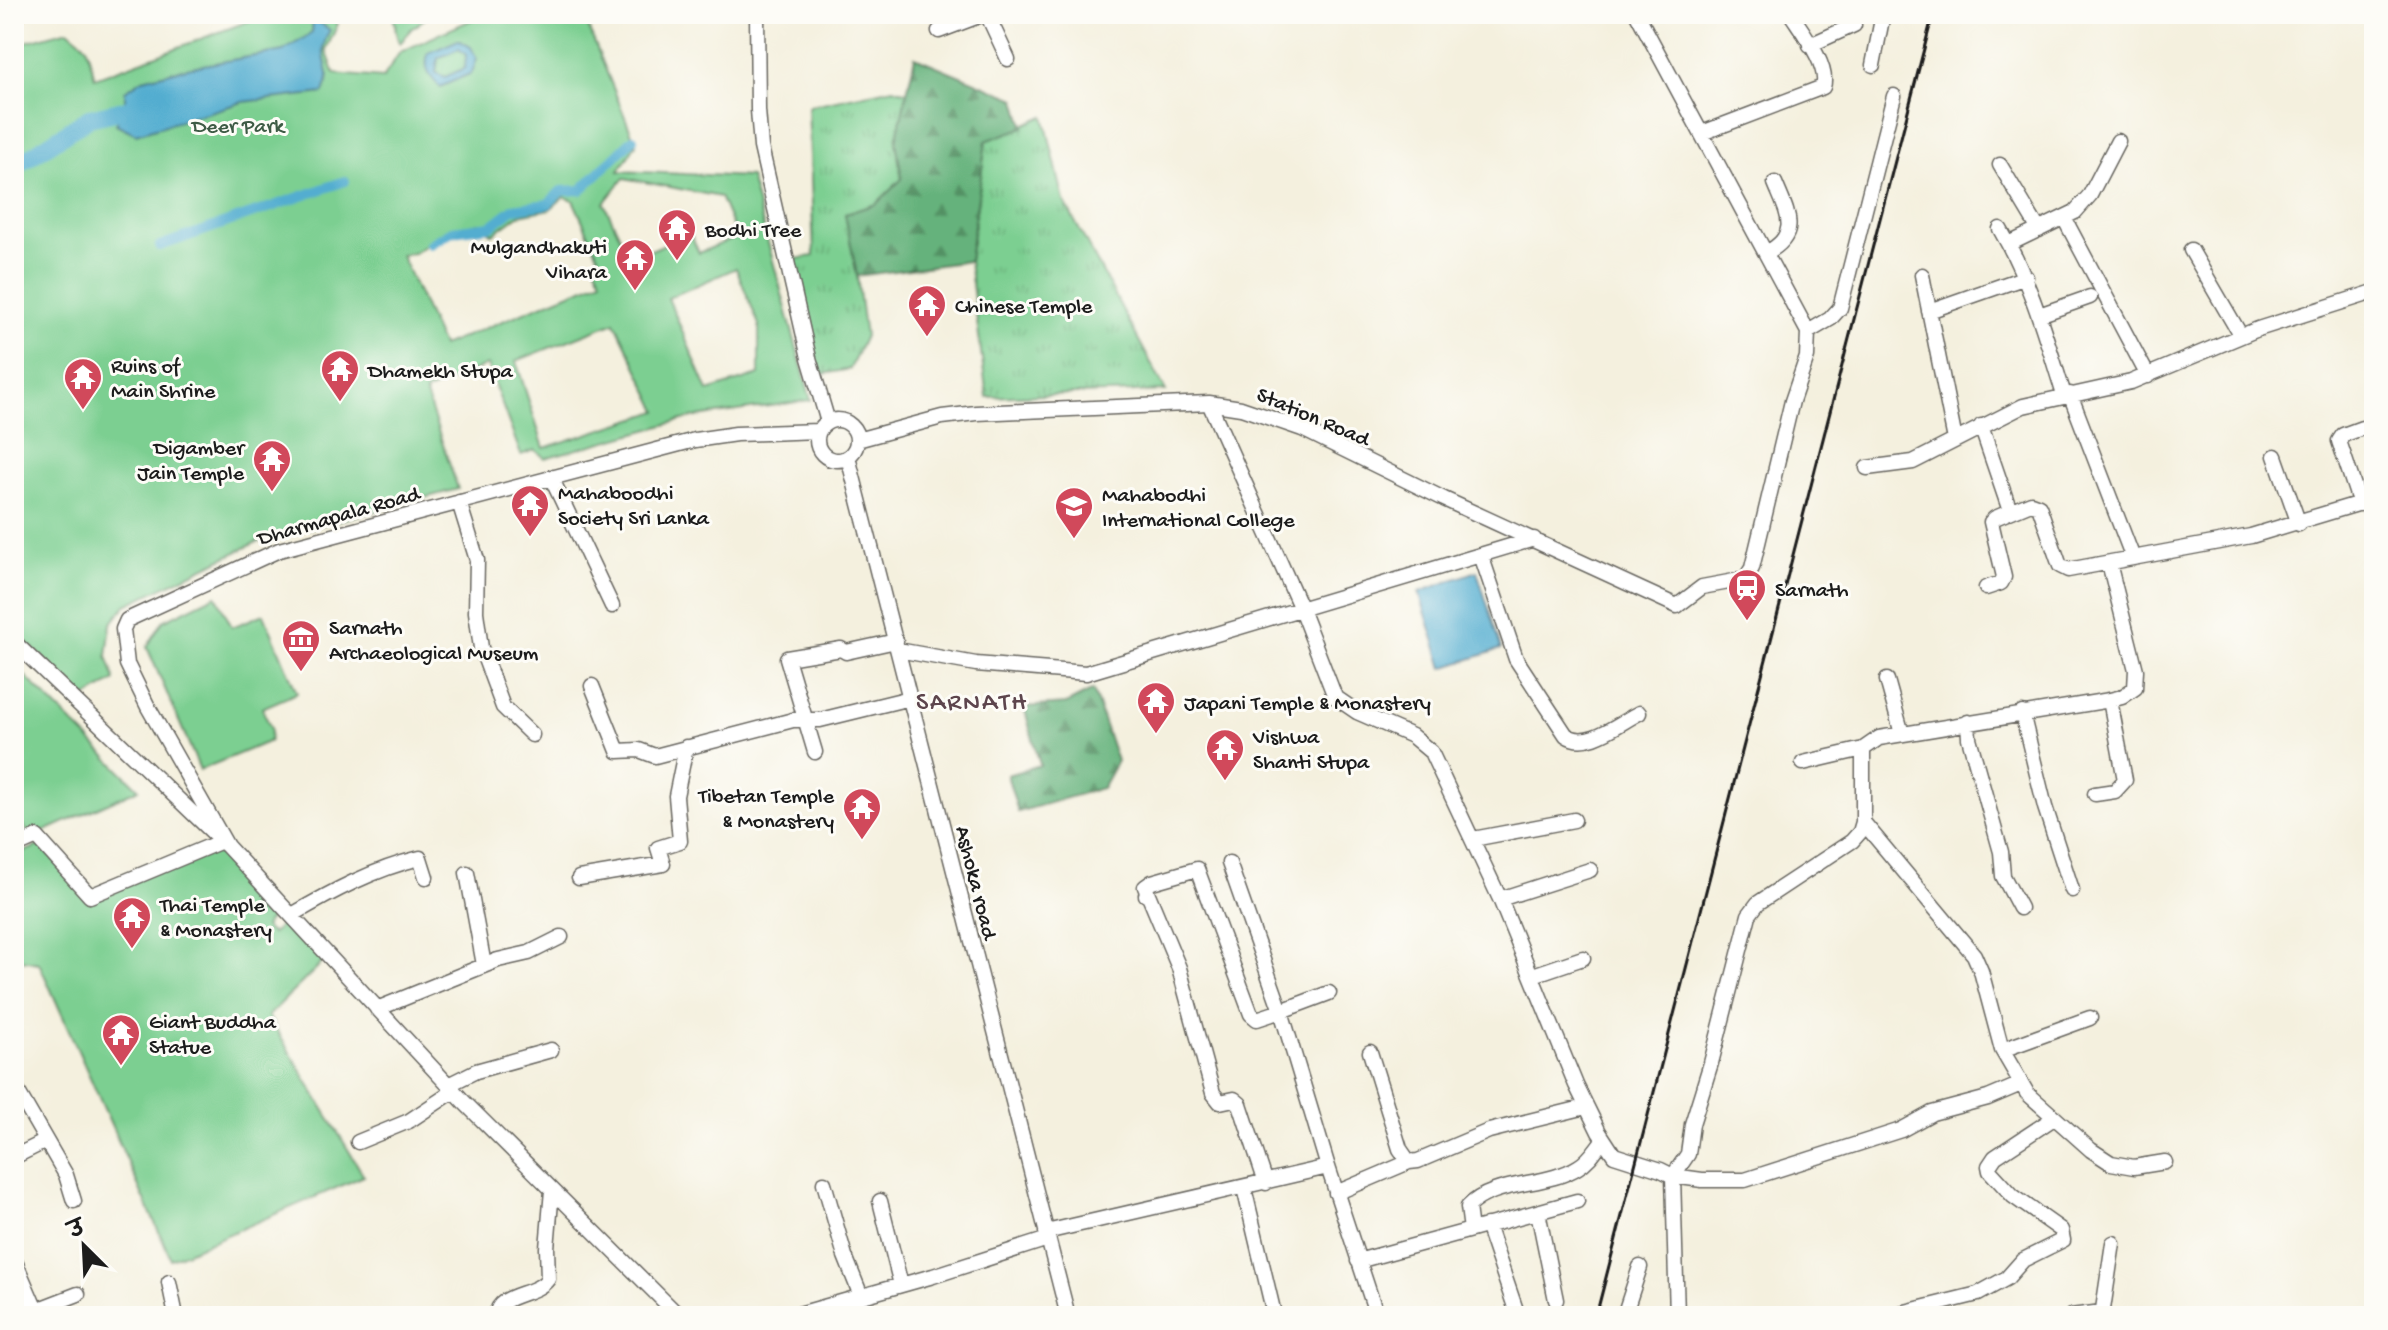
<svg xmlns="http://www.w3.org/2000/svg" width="2388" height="1330" viewBox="0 0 2388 1330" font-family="'Gochi Hand','Playpen Sans Deva',sans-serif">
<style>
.grass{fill:url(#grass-tufts);stroke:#4c7656;stroke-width:2}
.forest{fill:url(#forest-firs);stroke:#40674c;stroke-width:2}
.wetland{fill:url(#wetland-marsh);stroke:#4c7656;stroke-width:2}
.park{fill:#7ccf91;stroke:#4c7656;stroke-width:2;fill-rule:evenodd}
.water{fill:#52add0;stroke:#376476;stroke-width:2;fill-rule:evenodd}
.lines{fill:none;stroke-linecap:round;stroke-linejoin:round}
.canal{stroke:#52add0;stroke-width:10}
.river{stroke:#52add0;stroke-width:18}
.minor-casing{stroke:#686660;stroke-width:17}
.minor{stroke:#fff;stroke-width:14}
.rail{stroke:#1c1c1c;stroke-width:3}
.labels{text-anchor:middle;stroke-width:6;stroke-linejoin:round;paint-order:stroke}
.park-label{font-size:22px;fill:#3e5b45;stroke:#fdfcf7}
.poi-label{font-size:22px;fill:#1c1c1c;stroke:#fdfcf7;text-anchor:start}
.street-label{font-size:22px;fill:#1c1c1c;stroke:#fdfcf7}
.quarter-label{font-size:26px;letter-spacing:2px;fill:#5d454d;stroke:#fdfcf7}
</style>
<defs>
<pattern id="grass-tufts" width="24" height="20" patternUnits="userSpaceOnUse" patternTransform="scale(2)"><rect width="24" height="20" fill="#7ccf91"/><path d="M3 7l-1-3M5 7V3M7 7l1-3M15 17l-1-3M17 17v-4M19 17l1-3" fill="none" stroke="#6bb17c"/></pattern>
<pattern id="forest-firs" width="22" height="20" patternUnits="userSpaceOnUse" patternTransform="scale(2)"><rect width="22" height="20" fill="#65b27b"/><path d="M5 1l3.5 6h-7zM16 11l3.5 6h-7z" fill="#529064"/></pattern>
<pattern id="wetland-marsh" width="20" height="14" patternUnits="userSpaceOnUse" patternTransform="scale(2)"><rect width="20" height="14" fill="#7ccf91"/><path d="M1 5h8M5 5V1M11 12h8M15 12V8" fill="none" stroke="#6bb17c"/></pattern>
</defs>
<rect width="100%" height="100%" fill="#fdfcf7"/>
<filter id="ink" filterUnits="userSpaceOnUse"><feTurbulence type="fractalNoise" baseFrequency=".0125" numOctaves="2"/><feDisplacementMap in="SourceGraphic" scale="16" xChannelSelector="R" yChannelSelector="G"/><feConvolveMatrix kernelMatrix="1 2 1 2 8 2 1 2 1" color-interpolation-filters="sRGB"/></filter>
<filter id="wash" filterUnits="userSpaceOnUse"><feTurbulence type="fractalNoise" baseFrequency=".006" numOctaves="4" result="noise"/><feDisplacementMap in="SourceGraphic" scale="32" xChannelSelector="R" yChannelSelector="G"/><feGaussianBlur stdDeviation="1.8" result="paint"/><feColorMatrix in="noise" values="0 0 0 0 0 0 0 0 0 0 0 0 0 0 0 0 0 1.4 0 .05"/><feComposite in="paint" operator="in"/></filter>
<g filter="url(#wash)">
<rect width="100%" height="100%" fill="#f4f0de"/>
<path class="grass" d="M893 88 907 92 896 141 902 179 876 204 845 214 857 276 865 336 850 369 818 375 789 260 814 256 808 106Z
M1044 116 1064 201 1166 391 987 397 969 261 986 141Z"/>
<path class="forest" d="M915 57 1016 99 1024 127 986 141 969 261 857 276 845 214 876 204 902 179 896 141Z
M1093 690 1117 761 1102 788 1018 812 1007 775 1040 765 1024 707 1066 704Z"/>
<path class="wetland" d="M392 14H431L411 29 400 44C394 35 397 24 392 14Z"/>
<path class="park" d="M268 14H328L338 24 326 50 335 74 383 78 400 52 484 14H578L585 19 636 144 619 171 750 177 811 400 690 418 545 458 535 450 521 455 487 365 425 392 458 489 257 542 126 605 111 624 107 656 115 680 84 699 14 631V45L68 30 86 45 95 78ZM624 178 720 197 737 237 699 253 690 233 642 254 635 240 623 243 604 203ZM564 197 573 200 599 257 593 261 602 280 442 346 401 255 414 253 446 231 479 223 493 234 519 215 550 209ZM736 268 759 325V375L708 391 668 298ZM615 322 658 411 544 448 516 361Z
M216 595 232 627 264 614 297 693 262 708 271 729 270 741 200 770 147 647 163 621Z
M14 665 139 789 32 837 14 815Z
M214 843 277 910 264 927 272 934 287 918 325 960 268 1016 364 1176 171 1259 39 963 14 959V856L40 845 91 899Z"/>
<path class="water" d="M313 18 330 30C320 47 324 55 328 74 329 80 325 88 324 93L243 102 136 134 116 124 125 109V91L143 79 186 68 283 51 312 33Z
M458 40 471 47 477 59 472 73 440 87C428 75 424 69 428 53ZM459 49 466 55 465 68 445 77 436 73 438 58Z
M1477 571 1501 649 1443 668 1419 592Z"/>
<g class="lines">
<path class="canal" d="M430 244 452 231 491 226 513 209 548 204 561 191 581 190 633 139
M160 246 345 181"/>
<path class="river" d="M14 167 89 118 146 105"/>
</g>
</g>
<g filter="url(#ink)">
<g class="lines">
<defs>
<path id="minor" d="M757 14 758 110 761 147 809 358 828 422
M987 14 1008 59
M14 17 19 14
M939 31 984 14
M1810 45 1854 25
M1873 65 1883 14
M1702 133 1823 87C1830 67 1802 31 1791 14
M2000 165 2039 230
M2064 218 2148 376
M2000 229C2031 282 2046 338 2064 395
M2009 244 2075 212 2090 195 2118 141
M2191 250 2241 336
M1766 253C1802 234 1787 213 1775 183
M1922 275 1955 440
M1929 311 2026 277
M2039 315 2090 297
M1808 332 1830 319 1840 308 1894 96
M2070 394 2133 558
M1209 403 1301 609 1335 697 1357 712 1412 736 1431 752 1500 899 1576 1085 1599 1132 1614 1155 1661 1170 1673 1176 1677 1316
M817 440a20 20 0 1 1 40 0a20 20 0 1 1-40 0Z
M1981 426 2010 511
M857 440 942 417 976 413 1209 403 1241 408 1302 429 1444 499 1677 606 1702 587 1745 579 1752 568 1792 401 1807 357 1808 332 1637 14
M2275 456 2299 524
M848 457 1068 1316
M1867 468 1913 462 2023 406 2131 382 2258 329 2374 292
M551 477 612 606
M459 502 477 560 476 612 481 648 503 707 532 735
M2360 504 2339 441 2343 435 2362 428
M1481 555 1516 659 1566 735C1587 750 1619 723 1639 713
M1986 588 2001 583 2004 577 1991 522 1995 518 2031 503 2039 506 2060 566 2068 570 2251 536 2374 499
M14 642 227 846 464 1102 679 1316
M898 650 976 664 1086 673 1534 539
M1887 680 1902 734
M592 686 618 751 639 750 655 756 793 720H820L910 698
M2022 713 2045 807 2072 890
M1968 722 1969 738 2001 852 2003 876 2020 908
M815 752 787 658 841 649 846 652 896 641
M1803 763 1863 749
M2095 794 2115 791 2125 780 2110 700
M1863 822 1974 955 1981 971 2002 1050 2027 1093 2091 1150 2111 1163 2134 1167 2165 1162
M1473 839 1574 820
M227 846 148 707 127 664 123 629 127 620 279 550 695 440 736 434 818 431
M14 847 37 837 90 896 222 841
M1229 863 1281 1011 1329 993
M467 873 484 965
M579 878 663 864 658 848 680 841 676 796 686 747
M1148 894 1179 968 1213 1093 1220 1102 1234 1099 1240 1104 1266 1183
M1146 895 1148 894 1145 887 1152 882 1197 869 1251 1014 1257 1019 1281 1011 1328 1167
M1500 899 1590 870
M292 915C331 892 374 869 420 858L426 877
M1533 975 1583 958
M377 1009 498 960 529 953 561 937
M2002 1050 2090 1018
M1370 1052 1400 1149 1409 1162 1418 1161 1489 1131 1586 1107
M2021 1084 1988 1098 1932 1113 1901 1130 1745 1180H1702L1673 1176 1688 1154 1692 1124 1711 1063 1749 915 1758 903 1852 841 1860 832 1863 822V749L1879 738 2110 700 2122 697 2135 688 2136 670 2109 563
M14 1085 66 1175 74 1201
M448 1085 476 1071 551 1050
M358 1142 409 1121 454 1091
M14 1157 46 1141
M824 1183 845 1256 861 1296
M1244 1188 1274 1314
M1336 1193 1409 1162
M880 1201 901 1285
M1538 1212 1556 1300
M1487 1225 1518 1316
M1471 1230 1468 1207C1492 1180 1547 1187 1578 1167 1589 1161 1596 1149 1603 1140
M1046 1232 1328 1167 1377 1316
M14 1259 36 1310
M1358 1261 1577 1201
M169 1282 176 1316
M853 1299 860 1316
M1901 1313 1978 1294 2007 1278 2023 1260 2063 1240 2061 1230 2013 1196 1990 1171 1989 1166 1995 1157 2054 1118
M21 1316 78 1294
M496 1316C498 1292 535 1297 548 1279L547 1248 552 1190
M792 1316 933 1276 1048 1239
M1624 1316 1640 1267
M2071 1316 2102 1312
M2102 1316 2113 1243"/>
</defs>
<use href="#minor" class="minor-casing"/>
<use href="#minor" class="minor"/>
<path class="rail" d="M1596 1316 1933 14"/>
</g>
</g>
<defs>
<symbol id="temple-pin" viewBox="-11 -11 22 30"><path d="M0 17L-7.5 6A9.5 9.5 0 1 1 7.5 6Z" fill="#d1495b" stroke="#fdfcf7"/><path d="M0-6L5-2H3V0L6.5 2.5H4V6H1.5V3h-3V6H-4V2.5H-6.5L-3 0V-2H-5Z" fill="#fff"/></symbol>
<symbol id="university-pin" viewBox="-11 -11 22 30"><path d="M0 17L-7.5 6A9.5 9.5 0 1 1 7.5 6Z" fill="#d1495b" stroke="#fdfcf7"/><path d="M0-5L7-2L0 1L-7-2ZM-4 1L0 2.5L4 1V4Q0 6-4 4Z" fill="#fff"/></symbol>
<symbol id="station-pin" viewBox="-11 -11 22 30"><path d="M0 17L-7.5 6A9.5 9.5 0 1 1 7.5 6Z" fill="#d1495b" stroke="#fdfcf7"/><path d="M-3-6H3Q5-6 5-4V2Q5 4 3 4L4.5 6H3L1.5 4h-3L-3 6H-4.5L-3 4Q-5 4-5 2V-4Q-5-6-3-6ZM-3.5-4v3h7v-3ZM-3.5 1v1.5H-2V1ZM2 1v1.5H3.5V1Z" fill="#fff"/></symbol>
<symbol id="museum-pin" viewBox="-11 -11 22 30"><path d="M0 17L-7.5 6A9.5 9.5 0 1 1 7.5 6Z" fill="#d1495b" stroke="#fdfcf7"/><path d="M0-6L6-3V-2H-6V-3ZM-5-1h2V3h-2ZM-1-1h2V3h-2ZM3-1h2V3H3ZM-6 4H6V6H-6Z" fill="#fff"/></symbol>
</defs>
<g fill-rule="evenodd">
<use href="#temple-pin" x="655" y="206" width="44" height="60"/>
<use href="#temple-pin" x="613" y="236" width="44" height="60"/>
<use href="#temple-pin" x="905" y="282" width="44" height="60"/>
<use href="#temple-pin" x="318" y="347" width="44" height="60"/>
<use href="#temple-pin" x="61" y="355" width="44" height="60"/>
<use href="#temple-pin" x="250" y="437" width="44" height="60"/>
<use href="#temple-pin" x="508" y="482" width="44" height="60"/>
<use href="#university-pin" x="1052" y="484" width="44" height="60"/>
<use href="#station-pin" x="1725" y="566" width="44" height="60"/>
<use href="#museum-pin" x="279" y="617" width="44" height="60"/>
<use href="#temple-pin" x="1134" y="679" width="44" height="60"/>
<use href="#temple-pin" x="1203" y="726" width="44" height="60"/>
<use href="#temple-pin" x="840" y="785" width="44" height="60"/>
<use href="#temple-pin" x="110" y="894" width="44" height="60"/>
<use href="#temple-pin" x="99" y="1011" width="44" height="60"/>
</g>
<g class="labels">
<g class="park-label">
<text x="238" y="132">Deer Park</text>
</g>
<g class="poi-label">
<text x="705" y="236">Bodhi Tree</text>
<text x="607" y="253" text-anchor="end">Mulgandhakuti<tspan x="607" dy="25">Vihara</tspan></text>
<text x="955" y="312">Chinese Temple</text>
<text x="111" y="372">Ruins of<tspan x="111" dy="25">Main Shrine</tspan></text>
<text x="368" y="377">Dhamekh Stupa</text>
<text x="244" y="454" text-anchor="end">Digamber<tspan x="244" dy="25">Jain Temple</tspan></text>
<text x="558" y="499">Mahaboodhi<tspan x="558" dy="25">Society Sri Lanka</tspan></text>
<text x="1102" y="501">Mahabodhi<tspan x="1102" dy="25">International College</tspan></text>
<text x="1775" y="596">Sarnath</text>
<text x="329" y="634">Sarnath<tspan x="329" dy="25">Archaeological Museum</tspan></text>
<text x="1184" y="709">Japani Temple &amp; Monastery</text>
<text x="1253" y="743">Vishwa<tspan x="1253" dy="25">Shanti Stupa</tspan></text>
<text x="834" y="802" text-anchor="end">Tibetan Temple<tspan x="834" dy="25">&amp; Monastery</tspan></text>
<text x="160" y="911">Thai Temple<tspan x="160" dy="25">&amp; Monastery</tspan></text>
<text x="149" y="1028">Giant Buddha<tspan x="149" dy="25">Statue</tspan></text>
</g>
<g class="street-label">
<text transform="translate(1314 415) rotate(23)" y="8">Station Road</text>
<text transform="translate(338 514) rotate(-16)" y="8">Dharmapala Road</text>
<text transform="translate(978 882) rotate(76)" y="8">Ashoka road</text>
</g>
<g class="quarter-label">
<text x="972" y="709">SARNATH</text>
</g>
</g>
<rect width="2388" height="1330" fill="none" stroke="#fdfcf7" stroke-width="48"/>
<g transform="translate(84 1246) rotate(336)" stroke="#fdfcf7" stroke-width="6" paint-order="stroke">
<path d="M0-6L14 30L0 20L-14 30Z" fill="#1c1c1c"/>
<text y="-12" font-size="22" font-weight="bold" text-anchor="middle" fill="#1c1c1c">उ</text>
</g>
</svg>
